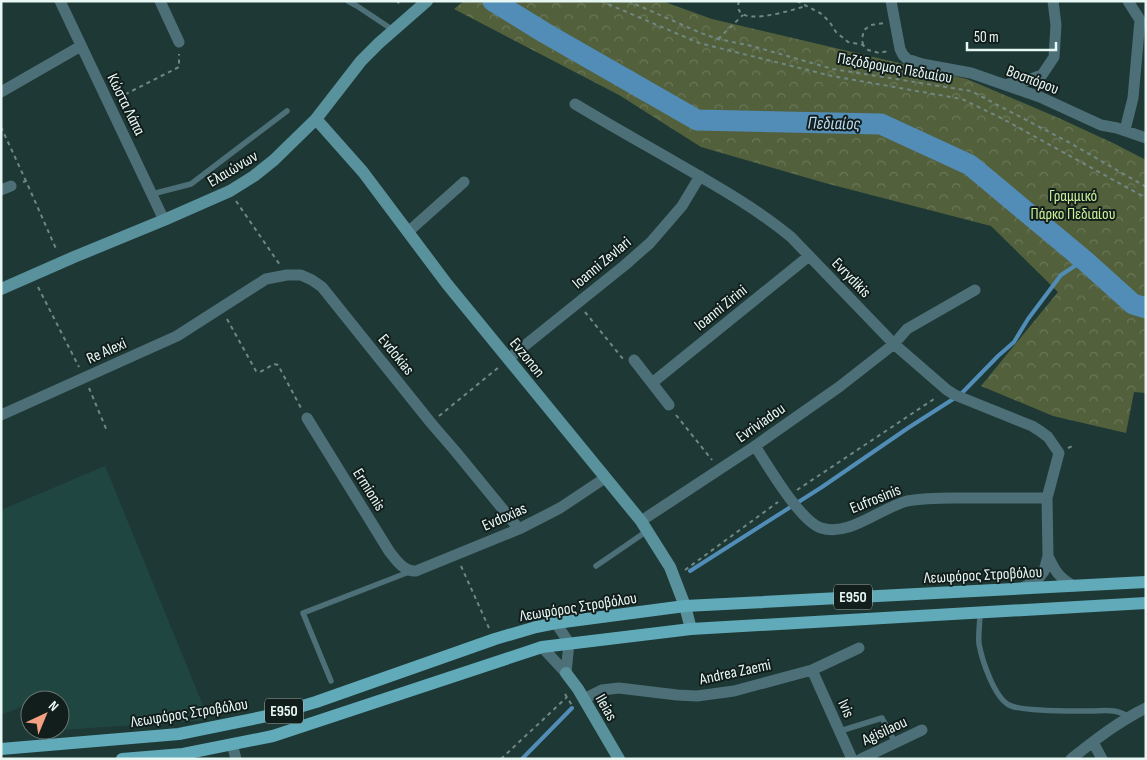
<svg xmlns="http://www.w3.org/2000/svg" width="1147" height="760" viewBox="0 0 1147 760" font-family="'Sofia Sans Condensed',sans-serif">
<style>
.built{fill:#204641}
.park{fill:url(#park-crowns)}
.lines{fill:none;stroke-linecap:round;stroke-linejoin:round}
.stream{stroke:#528db8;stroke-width:4}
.river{stroke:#528db8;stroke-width:21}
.path{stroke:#708783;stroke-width:2;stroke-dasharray:4 4;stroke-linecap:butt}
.lane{stroke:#4d6f77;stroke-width:5.5}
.street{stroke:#4d6f77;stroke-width:11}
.secondary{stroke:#59919c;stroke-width:12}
.primary{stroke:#61aab9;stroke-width:12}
.labels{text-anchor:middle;stroke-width:4;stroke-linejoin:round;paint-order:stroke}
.shield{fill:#121e1c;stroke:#a7b6b3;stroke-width:1}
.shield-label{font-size:15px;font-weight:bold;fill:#e7f7f4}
.street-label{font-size:16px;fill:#e7f7f4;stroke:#121e1c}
.park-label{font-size:16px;fill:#ccf098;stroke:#121e1c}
.water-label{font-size:18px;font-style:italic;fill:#badaf2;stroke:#121e1c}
</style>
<defs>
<pattern id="park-crowns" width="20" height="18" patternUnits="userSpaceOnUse" patternTransform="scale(1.25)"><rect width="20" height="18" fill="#52603c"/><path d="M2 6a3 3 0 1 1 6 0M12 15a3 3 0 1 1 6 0" fill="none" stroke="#6b7859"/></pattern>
</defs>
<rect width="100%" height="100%" fill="#1e3935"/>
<path class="built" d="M105 466 209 720 60 730V700H30V703L1 715V510Z"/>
<path class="park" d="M464 1H662L712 19 967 79 1061 119 1115 144 1146 160V393L1134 392 1126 433 1053 416 981 386 1058 292 991 226 825 183 701 147 619 95 454 9Z"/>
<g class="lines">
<path class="stream" d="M690 571 822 487 908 428 961 394 998 356 1014 342 1028 319 1061 275 1084 260
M522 759 572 708"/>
<path class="river" d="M493 1 545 33 697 120 881 124 970 165 1084 260 1133 304 1146 308"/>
<path class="path" d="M396 1 402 5
M601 1 699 43 832 76 962 99 1003 119 1146 198
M628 1 701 33 718 39 752 46 833 69 971 91 1072 144 1146 187
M739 1C730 31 795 9 806 6
M797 1 820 13 829 21 836 32 848 42 863 45 868 50 879 53 888 51
M718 39 743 15
M863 45 862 39 864 30 871 25 884 23
M118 98 179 67V54
M1 127 26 181
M23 182 26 181 57 251
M236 201 280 265
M38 287 79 367
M585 312 623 359
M227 319 256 371 260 372 274 364 278 365 301 408
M89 388 107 431
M676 415 712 460
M439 416 499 367
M1068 448 1075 445
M797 490 937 397
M461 566 489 628
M685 570 778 502
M565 694 573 707
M501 759 567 697"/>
<path class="lane" d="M348 1 357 6 393 30
M152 194 191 184 287 111
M596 566 647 531
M980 613C980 623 978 634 979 644 982 660 994 697 1009 705 1022 712 1072 711 1089 711 1107 711 1113 708 1130 717
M331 681 303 613 409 572
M840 731 882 718 895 742"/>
<path class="street" d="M60 1 164 220
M160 1 179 42
M891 1 900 49 903 55 907 59 922 64 971 73 1040 97 1101 125 1117 128 1146 138
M1008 84 1023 82 1042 75 1054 57 1056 25 1053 1
M1 92 81 46
M575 104C608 124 642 143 675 162 715 185 756 208 791 237L894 344 947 390 955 395 1032 426 1040 431 1048 437 1059 453 1047 498 1048 556 1044 571 1037 580 1022 588
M1125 130 1133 98 1140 20 1128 1
M1 190 11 186
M408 232 464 182
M508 359 625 265 650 243 682 206 700 176
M634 360 669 405
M652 383 809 256
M1 415 177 336 266 279 287 275H301L312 280 322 287 431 423 456 452 519 529
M307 418 389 551C396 560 404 572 416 571L519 529 560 508 605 478
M755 446C768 466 800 521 821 528 850 537 880 508 907 501 928 497 950 498 971 498 997 498 1022 498 1047 498
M641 521 755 446 839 387 894 344 907 329 975 290
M1048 556C1055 571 1059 578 1074 586
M556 623 569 643 566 673
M542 647 566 673
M812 670 852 759
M584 699 602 690 619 688 677 695 697 696 734 691 812 670 859 648
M1093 742 1102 759
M232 744 236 759
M861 759 922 730
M1071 759C1094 741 1119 721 1146 708"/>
<path class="secondary" d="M316 119 363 172 447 284 641 521 670 567 685 606 691 629
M1 289 74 257 164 220 230 191 254 176 274 160 316 119 361 61 379 43 427 1
M566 673 578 689 619 759"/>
<path class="primary" d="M1 749 179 734 272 715 316 702 495 639 536 627 556 623 685 606 1146 582
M122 759 183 754 273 736 542 647 691 629 1146 603"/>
</g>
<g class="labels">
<g class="shield">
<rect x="834" y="584.5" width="38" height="25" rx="4"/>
<rect x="265" y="698.5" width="38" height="25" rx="4"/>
</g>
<g class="shield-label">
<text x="853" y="602">E950</text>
<text x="284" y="716">E950</text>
</g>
<g class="street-label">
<text transform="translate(895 67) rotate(10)" y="6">Πεζόδρομος Πεδιαίου</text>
<text transform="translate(1033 79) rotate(21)" y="6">Βοσπόρου</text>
<text transform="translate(127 104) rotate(64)" y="6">Κώστα Λάπα</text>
<text transform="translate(232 168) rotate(-31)" y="6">Ελαιώνων</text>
<text transform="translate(601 262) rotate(-40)" y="6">Ioanni Zevlari</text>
<text transform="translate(852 277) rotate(46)" y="6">Evrydikis</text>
<text transform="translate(720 307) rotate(-39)" y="6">Ioanni Zirini</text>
<text transform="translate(106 350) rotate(-24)" y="6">Re Alexi</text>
<text transform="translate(397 354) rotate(51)" y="6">Evdokias</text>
<text transform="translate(528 357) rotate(51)" y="6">Evzonon</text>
<text transform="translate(760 422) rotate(-35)" y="6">Evriviadou</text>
<text transform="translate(370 489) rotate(58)" y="6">Ermionis</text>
<text transform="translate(875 498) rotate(-22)" y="6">Eufrosinis</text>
<text transform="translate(504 516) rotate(-24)" y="6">Evdoxias</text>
<text transform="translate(983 574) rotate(-3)" y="6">Λεωφόρος Στροβόλου</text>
<text transform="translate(578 606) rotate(-9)" y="6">Λεωφόρος Στροβόλου</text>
<text transform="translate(735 671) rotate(-12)" y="6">Andrea Zaemi</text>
<text transform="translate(607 707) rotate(60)" y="6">Ileias</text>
<text transform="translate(847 708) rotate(66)" y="6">Ivis</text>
<text transform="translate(189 712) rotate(-9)" y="6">Λεωφόρος Στροβόλου</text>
<text transform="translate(884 730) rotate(-25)" y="6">Agisilaou</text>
</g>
<g class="park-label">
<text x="1073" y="201">Γραμμικό<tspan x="1073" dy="18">Πάρκο Πεδιαίου</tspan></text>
</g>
<g class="water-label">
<text transform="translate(834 123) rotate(1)" y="6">Πεδιαίος</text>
</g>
</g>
<rect width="1147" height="760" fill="none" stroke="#e7f7f4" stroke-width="5"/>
<g transform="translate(45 715) rotate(44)"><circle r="24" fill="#121e1c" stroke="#677572"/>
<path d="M0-4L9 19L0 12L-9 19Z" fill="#f3a082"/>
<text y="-8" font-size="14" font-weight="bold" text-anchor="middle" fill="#e7f7f4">N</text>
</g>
<path d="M967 42v8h89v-8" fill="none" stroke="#e7f7f4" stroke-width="2.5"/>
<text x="974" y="42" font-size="15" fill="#e7f7f4" stroke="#121e1c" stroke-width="4" paint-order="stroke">50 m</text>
</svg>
